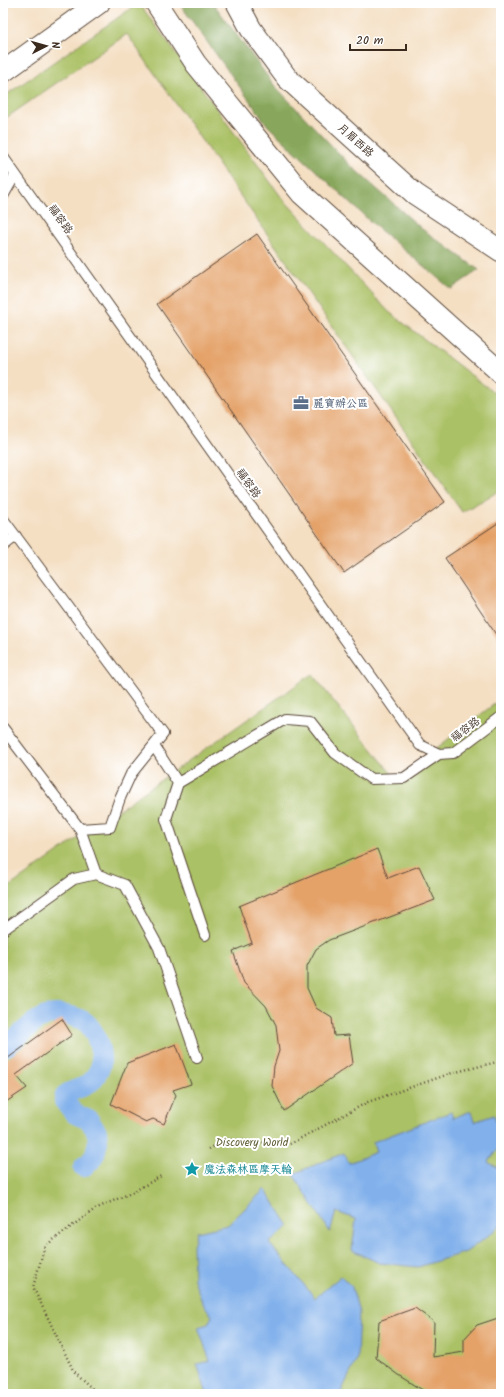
<svg xmlns="http://www.w3.org/2000/svg" width="504" height="1397" viewBox="0 0 504 1397" font-family="Kalam,'LXGW WenKai TC',sans-serif">
<style>
.green{fill:#abc166;stroke:#737642}
.forest{fill:#88a75b;stroke:#62683c}
.water{fill:#81b0eb;stroke:#5e6d84}
.lines{fill:none;stroke-linecap:round;stroke-linejoin:round}
.canal{stroke:#81b0eb;stroke-width:20}
.building{fill:#e4a167}
.service-casing{stroke:#574537;stroke-width:12}
.minor-casing{stroke:#574537;stroke-width:23}
.path{stroke:#574537;stroke-width:2.5;stroke-dasharray:1 3;stroke-linecap:butt}
.service{stroke:#fff;stroke-width:10}
.minor{stroke:#fff;stroke-width:21}
.labels{text-anchor:middle;stroke-width:4;stroke-linejoin:round;paint-order:stroke}
.street-label{font-size:11px;fill:#3b2a1e;stroke:#fff}
.service-label{font-size:11px;fill:#4e5e75;stroke:#fff;text-anchor:start}
.park-label{font-size:11px;fill:#625f37;stroke:#fff}
.culture-label{font-size:11px;fill:#0d838f;stroke:#fff;text-anchor:start}
</style>
<rect width="100%" height="100%" fill="#fff"/>
<filter id="ink" filterUnits="userSpaceOnUse"><feTurbulence type="fractalNoise" baseFrequency=".025" numOctaves="2"/><feDisplacementMap in="SourceGraphic" scale="8" xChannelSelector="R" yChannelSelector="G"/><feConvolveMatrix kernelMatrix="1 2 1 2 8 2 1 2 1" color-interpolation-filters="sRGB"/></filter>
<filter id="wash" filterUnits="userSpaceOnUse"><feTurbulence type="fractalNoise" baseFrequency=".012" numOctaves="4" result="noise"/><feDisplacementMap in="SourceGraphic" scale="16" xChannelSelector="R" yChannelSelector="G"/><feGaussianBlur stdDeviation="0.9" result="paint"/><feColorMatrix in="noise" values="0 0 0 0 0 0 0 0 0 0 0 0 0 0 0 0 0 1.4 0 .05"/><feComposite in="paint" operator="in"/></filter>
<g filter="url(#wash)">
<rect width="100%" height="100%" fill="#f4dfc3"/>
<path class="green" d="M139 3 282 198 389 312 501 398V490L462 512 127 34 3 120V97Z
M312 674 396 779 501 699V1394H3V891Z"/>
<path class="forest" d="M179 3H213L274 85 351 166 422 229 479 270 451 289 373 224 268 126Z"/>
<path class="water" d="M471 1111 474 1122 494 1115 500 1132 501 1145 488 1162 501 1170V1225L488 1236 466 1252 418 1267 379 1263 352 1250 356 1219 336 1212 330 1232 293 1174 344 1153 349 1163 376 1152 373 1142 451 1112 453 1118Z
M265 1189 289 1226 269 1243 315 1298 341 1276 352 1287 359 1312 357 1359 340 1394H207L197 1364 210 1361 198 1327 208 1324 212 1316 202 1302 194 1280 193 1245 197 1232 228 1225Z"/>
<g class="lines">
<path class="canal" d="M7 1046C19 1037 34 1019 48 1015 54 1013 61 1014 67 1015 73 1016 79 1018 84 1021 96 1029 104 1055 100 1068 98 1072 95 1077 92 1081 85 1089 73 1088 65 1095L64 1101 75 1114 89 1120 97 1132 98 1142 95 1154 90 1162 83 1167"/>
</g>
<g id="blocks">
<path class="building" d="M257 234 445 502 344 573 157 304Z
M501 521V642L445 558Z
M377 849 388 878 419 866 435 900 329 940 316 949 307 966V988L316 1008 332 1018 334 1036 349 1035 353 1063 284 1111 272 1086 274 1066 279 1051 276 1025 266 1006 244 983 233 951 252 943 239 906Z
M62 1019 72 1035 16 1075 27 1088 3 1104V1059L4 1061Z
M176 1044 191 1084 173 1090 176 1095 164 1124 153 1119 146 1122 111 1104 127 1063Z
M415 1308 434 1322 433 1357 464 1352V1339L477 1325 501 1317V1394H437L424 1391 399 1375 376 1358 379 1321Z"/>
</g>
</g>
<g filter="url(#ink)">
<use href="#blocks" fill-opacity="0" stroke="#574537" stroke-width="1"/>
<g class="lines">
<defs>
<path id="service" d="M3 157 420 745 439 754 453 753 501 717
M3 196 15 175
M3 519 163 734 131 774 120 798 110 827 80 829 96 874
M3 546 16 536
M3 728 80 829
M154 746 178 783
M3 930 74 879 96 874 125 885 159 948 197 1058
M205 935 166 819 178 783 285 719 310 721 335 753 371 779 404 778 439 754"/>
<path id="minor" d="M156 3 196 64 302 194 501 373
M237 3 251 29 287 78 415 194 501 251
M3 72 99 3"/>
</defs>
<use href="#service" class="service-casing"/>
<use href="#minor" class="minor-casing"/>
<path class="path" d="M209 1149 227 1139 288 1145 368 1102 452 1073 501 1061
M98 1394 74 1372 33 1287 45 1246 95 1209 133 1192 161 1176"/>
<use href="#service" class="service"/>
<use href="#minor" class="minor"/>
</g>
</g>
<defs>
<symbol id="office-bare" viewBox="-9 -9 18 18"><path d="M-6-3h4V-5.5h4V-3h4V5H-6ZM-1-4.5V-3h2v-1.5ZM-6 0V1H6V0Z" fill="#5c6f8a" stroke="#fff" stroke-width="2.5" paint-order="stroke"/></symbol>
<symbol id="sight-bare" viewBox="-9 -9 18 18"><path d="M0-6L1.8-2.2L6-1.7L2.9 1.2L3.7 5.4L0 3.3L-3.7 5.4L-2.9 1.2L-6-1.7L-1.8-2.2Z" fill="#0f9aa8" stroke="#fff" stroke-width="2.5" paint-order="stroke"/></symbol>
</defs>
<g fill-rule="evenodd">
<use href="#office-bare" x="290" y="392" width="22" height="22"/>
<use href="#sight-bare" x="181" y="1158" width="22" height="22"/>
</g>
<g class="labels">
<g class="street-label">
<text transform="translate(356 140) rotate(42)" y="4">月眉西路</text>
<text transform="translate(61 219) rotate(55)" y="4">福容路</text>
<text transform="translate(249 483) rotate(55)" y="4">福容路</text>
<text transform="translate(465 729) rotate(-37)" y="4">福容路</text>
</g>
<g class="service-label">
<text x="313" y="407">麗寶辦公區</text>
</g>
<g class="park-label">
<text x="252" y="1146">Discovery World</text>
</g>
<g class="culture-label">
<text x="204" y="1173">魔法森林區摩天輪</text>
</g>
</g>
<rect width="504" height="1397" fill="none" stroke="#fff" stroke-width="16"/>
<g transform="translate(46 46) rotate(84)" stroke="#ffffff" stroke-width="3" paint-order="stroke">
<path d="M0-3L7 15L0 10L-7 15Z" fill="#3b2a1e"/>
<text y="-6" font-size="11" font-weight="bold" text-anchor="middle" fill="#3b2a1e">N</text>
</g>
<path d="M350 44v6h56v-6" fill="none" stroke="#3b2a1e" stroke-width="2"/>
<text x="356" y="44" font-size="12" fill="#3b2a1e" stroke="#ffffff" stroke-width="3" paint-order="stroke">20 m</text>
</svg>
